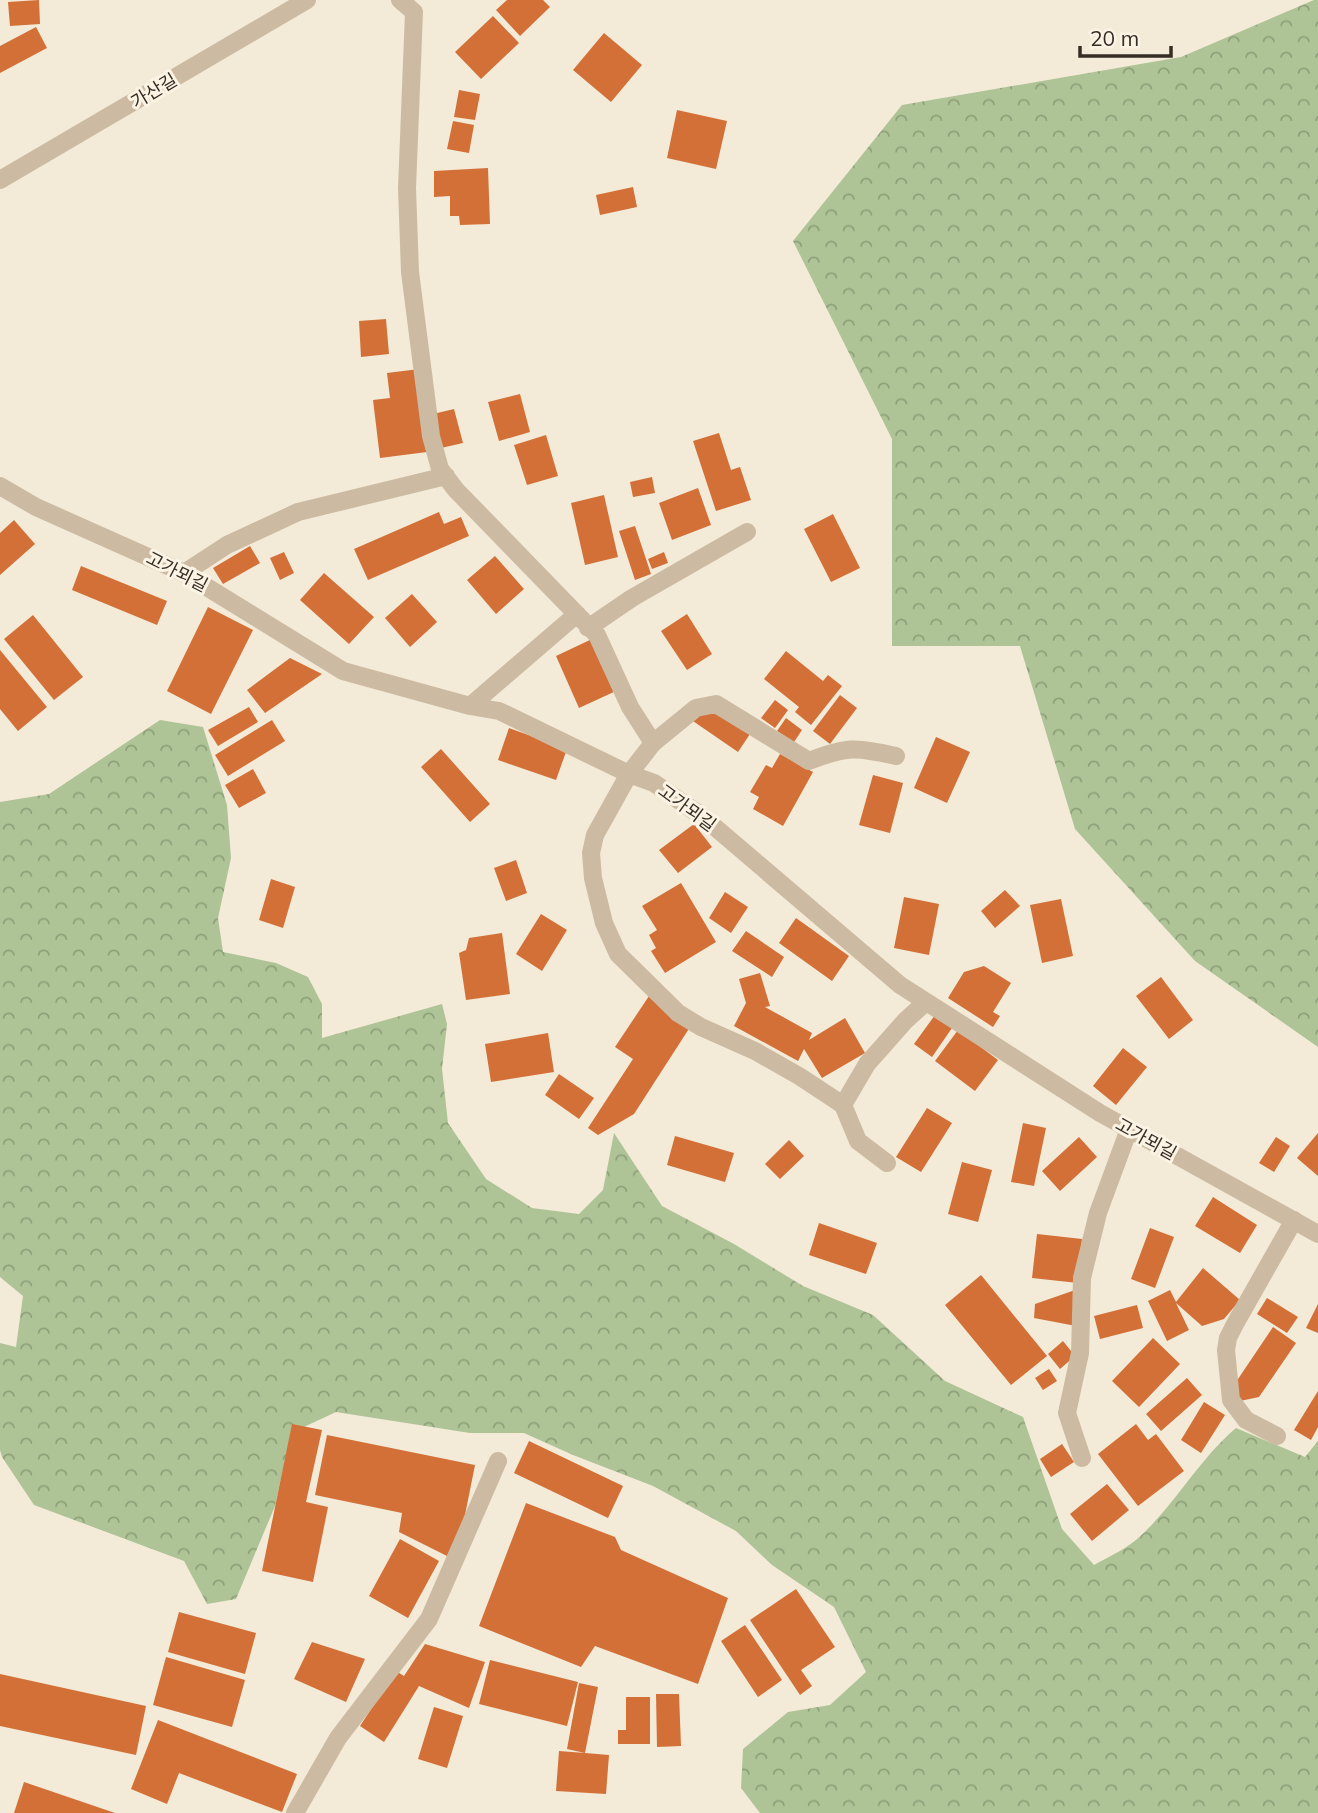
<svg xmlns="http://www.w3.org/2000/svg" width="1318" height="1813" viewBox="0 0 1318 1813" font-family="Mulish,'Noto Sans KR',sans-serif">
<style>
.forest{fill:url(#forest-crowns)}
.building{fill:#d27037}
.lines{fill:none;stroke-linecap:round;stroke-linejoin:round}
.service{stroke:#ccbba2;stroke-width:18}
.minor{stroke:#ccbba2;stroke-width:18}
.tertiary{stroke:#ccbba2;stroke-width:18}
.labels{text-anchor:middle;stroke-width:6;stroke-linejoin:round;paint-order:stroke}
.street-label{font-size:18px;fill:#362d25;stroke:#fbf3e4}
</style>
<defs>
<pattern id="forest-crowns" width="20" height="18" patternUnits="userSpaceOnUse" patternTransform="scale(1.75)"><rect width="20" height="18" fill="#aec496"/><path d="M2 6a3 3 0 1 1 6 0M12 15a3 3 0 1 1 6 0" fill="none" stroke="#8ea07a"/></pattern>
</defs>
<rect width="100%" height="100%" fill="#f3ead7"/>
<path class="forest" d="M1314 0H1318V1047L1195 961 1075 829 1020 646H892V439L793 241 902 105 1181 57Z
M160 720 203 727 227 805 231 858 218 918 223 952 276 963 308 977 322 1004V1038L442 1004 447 1024 442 1069 448 1123 486 1179 532 1208 579 1214 603 1190 614 1133 662 1206 734 1244 803 1286 873 1315 945 1381 1023 1417 1062 1529 1094 1565C1108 1557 1124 1550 1136 1540 1174 1507 1198 1460 1236 1428L1305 1457 1318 1441V1813H760L741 1788 743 1749 788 1712 830 1705 866 1672 834 1607 772 1565 736 1531 653 1486 573 1455 524 1433H470L336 1412 291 1433 275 1506 236 1599 207 1604 184 1561 34 1505 2 1457 0 1450V1343L16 1347 23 1296 0 1277V802L49 794Z"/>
<path class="building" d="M39 0 40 24 10 26 8 2Z
M507 0H543L550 7 520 36 496 10Z
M493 16 519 43 481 79 455 52Z
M36 27 47 48 0 73V46Z
M604 33 642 65 611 102 573 70Z
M459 90 480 94 475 120 454 117Z
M677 110 727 121 716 169 667 158Z
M453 121 474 125 469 153 447 149Z
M488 168 490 224 460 225 459 216H450V196L434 197V171Z
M633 187 637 207 600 215 596 195Z
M386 319 389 354 361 357 359 321Z
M419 369 427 452 380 458 373 400 390 398 387 373Z
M520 394 530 432 499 441 488 402Z
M454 409 463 443 441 448 433 414Z
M719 433 731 470 740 467 751 500 716 511 693 441Z
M546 435 558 476 527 485 514 445Z
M652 477 655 493 633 497 630 482Z
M698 488 711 525 672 540 659 503Z
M604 495 618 557 585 565 571 503Z
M439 512 444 524 461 517 469 536 368 580 354 549Z
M833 514 860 568 831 582 804 529Z
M14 520 35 544 0 575V533Z
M635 526 651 574 635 580 619 531Z
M250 546 260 563 223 584 213 568Z
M284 552 294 573 280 580 270 558Z
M664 552 668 563 652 569 648 559Z
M495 556 524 589 496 614 467 580Z
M81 566 167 601 157 625 72 590Z
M324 573 374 617 349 644 300 600Z
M412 594 437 622 410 647 385 618Z
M208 607 253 630 211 714 167 691Z
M687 614 712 654 687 670 661 631Z
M33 615 83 677 54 700 4 639Z
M592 639 616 691 579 708 556 656Z
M0 650 47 707 18 731 0 709Z
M786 651 823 681 828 675 842 686 811 725 795 712 799 707 764 679Z
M290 658 322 674 265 713 247 690Z
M840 695 857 708 830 744 813 731Z
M775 700 788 710 775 728 761 718Z
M249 707 258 722 218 746 208 730Z
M716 710 750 734 738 752 690 719Z
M786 718 802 730 794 742 777 731Z
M272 720 285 741 228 776 215 755Z
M509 728 567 749 556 780 498 760Z
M936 737 970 752 947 803 914 788Z
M441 749 490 804 470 822 421 767Z
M780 754 813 772 783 826 753 809 759 797 750 792 766 765 772 768Z
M253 769 266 793 239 808 225 785Z
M873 775 903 783 890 833 859 825Z
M694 824 712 847 678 873 659 850Z
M516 860 527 893 506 901 494 868Z
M271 879 295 887 283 928 259 920Z
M681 883 716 942 665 973 651 951 656 948 649 935 657 930 642 906Z
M1005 890 1020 906 995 928 981 911Z
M725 892 748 907 731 933 709 918Z
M904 897 939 904 929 955 894 948Z
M1061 899 1073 956 1042 963 1030 905Z
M541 914 567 930 542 971 516 954Z
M796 918 849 956 832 981 779 943Z
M746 931 784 957 772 977 732 951Z
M502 933 510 994 466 1000 459 953 466 950 469 938Z
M984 966 1011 983 993 1012 1000 1016 993 1027 948 998 964 972Z
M760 973 770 1006 765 1007 812 1033 809 1040 845 1018 865 1053 822 1078 804 1049 798 1061 734 1026 746 1003 739 979Z
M1161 977 1193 1020 1169 1039 1136 996Z
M649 996 692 1024 634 1114 598 1135 588 1128 633 1059 615 1047Z
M935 1015 952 1028 932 1057 914 1044Z
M958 1030 998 1060 975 1091 935 1061Z
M548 1033 554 1072 491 1082 485 1044Z
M1123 1048 1147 1067 1116 1105 1093 1086Z
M559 1074 594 1098 579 1119 545 1095Z
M927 1108 952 1123 921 1172 896 1157Z
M1023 1123 1046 1128 1034 1186 1011 1182Z
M1318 1133V1176L1297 1158Z
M675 1136 734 1153 725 1182 667 1165Z
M1079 1137 1097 1157 1060 1191 1042 1171Z
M1276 1137 1290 1146 1274 1172 1259 1163Z
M789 1140 804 1156 780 1179 765 1164Z
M962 1162 992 1170 978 1222 948 1214Z
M1213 1197 1257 1225 1240 1253 1195 1226Z
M819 1223 877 1243 866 1274 809 1255Z
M1150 1228 1174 1237 1155 1288 1131 1279Z
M1037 1234 1082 1239 1078 1283 1032 1278Z
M1203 1268 1240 1300 1224 1319 1202 1326 1176 1303 1189 1330 1167 1341 1148 1301 1170 1290 1176 1302Z
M981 1275 1047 1356 1011 1385 945 1305Z
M1078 1289 1076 1326 1034 1318 1035 1304Z
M1267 1298 1298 1317 1287 1333 1257 1314Z
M1318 1304V1333L1306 1328Z
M1137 1305 1143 1328 1100 1339 1094 1316Z
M1273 1327 1296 1343 1259 1397 1240 1401 1236 1382Z
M1153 1338 1180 1364 1139 1407 1112 1381Z
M1063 1341 1075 1356 1060 1369 1048 1354Z
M1049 1369 1057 1381 1043 1390 1035 1378Z
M1187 1378 1202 1395 1161 1431 1146 1414Z
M1318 1391V1427L1311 1440 1294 1430Z
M1204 1402 1225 1415 1201 1453 1181 1440Z
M292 1424 322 1430 306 1502 328 1507 313 1582 262 1571Z
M1136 1424 1148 1440 1156 1434 1184 1471 1138 1506 1098 1454Z
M327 1435 475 1465 463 1525 447 1556 399 1532 402 1513 315 1495Z
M529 1441 623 1486 608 1518 514 1473Z
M1062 1444 1074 1462 1051 1477 1040 1459Z
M1107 1484 1129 1510 1092 1541 1070 1514Z
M526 1503 615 1537 621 1550 728 1598 698 1684 595 1646 581 1667 479 1626Z
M400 1539 439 1561 408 1618 369 1596Z
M796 1589 835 1647 801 1670 812 1686 800 1695 750 1620Z
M179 1612 256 1633 245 1674 168 1652Z
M745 1625 782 1680 758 1697 721 1641Z
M312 1642 365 1659 346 1702 294 1679Z
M425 1644 485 1662 469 1708 419 1686 384 1742 360 1726 396 1671 404 1676Z
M166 1657 245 1680 232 1727 153 1705Z
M490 1660 578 1682 567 1726 479 1704Z
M0 1674 146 1706 136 1755 0 1726Z
M579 1683 598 1687 585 1753 609 1755 606 1794 556 1791 559 1751 585 1753 567 1749Z
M656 1694H679L681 1746 657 1747Z
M626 1697H650V1744H618V1730H626Z
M434 1707 463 1716 447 1768 418 1759Z
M158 1720 297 1774 282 1812 179 1773 167 1804 131 1789Z
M24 1782 115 1813H14Z"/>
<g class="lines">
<path class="service" d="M653 743 696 708 716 704 809 761C847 746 857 747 896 756
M843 1105 858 1141 887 1163
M1277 1436 1246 1420 1231 1400 1226 1350 1228 1338 1235 1324 1294 1220
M1082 1458 1067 1413 1080 1353 1082 1278 1098 1213 1129 1129
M295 1813 338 1738 429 1619 498 1461"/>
<path class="minor" d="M400 0 414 12 407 188 410 272 431 436 440 469 456 490 597 635 630 707 653 743 629 774 595 835 591 853 593 878 604 923 618 954 678 1013 701 1027 755 1051 799 1076 843 1105 867 1064 905 1021 926 1002
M0 486 36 507 184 573 343 671 470 706 499 711 629 774 654 783 703 817 900 985 1100 1113 1318 1234
M184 573 227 545 298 512 446 476
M588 628 632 598 747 532
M470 706 577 614"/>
<path class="tertiary" d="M0 180 307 0"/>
</g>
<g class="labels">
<g class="street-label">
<text transform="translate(154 91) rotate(-31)" y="6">가산길</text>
<text transform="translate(177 572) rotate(27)" y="6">고가뫼길</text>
<text transform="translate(687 808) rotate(36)" y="6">고가뫼길</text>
<text transform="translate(1146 1139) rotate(29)" y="6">고가뫼길</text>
</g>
</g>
<path d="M1080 46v10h91v-10" fill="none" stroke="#362d25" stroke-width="3.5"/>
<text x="1090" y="46" font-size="21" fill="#362d25" stroke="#fbf3e4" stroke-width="5" paint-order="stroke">20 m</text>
</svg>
